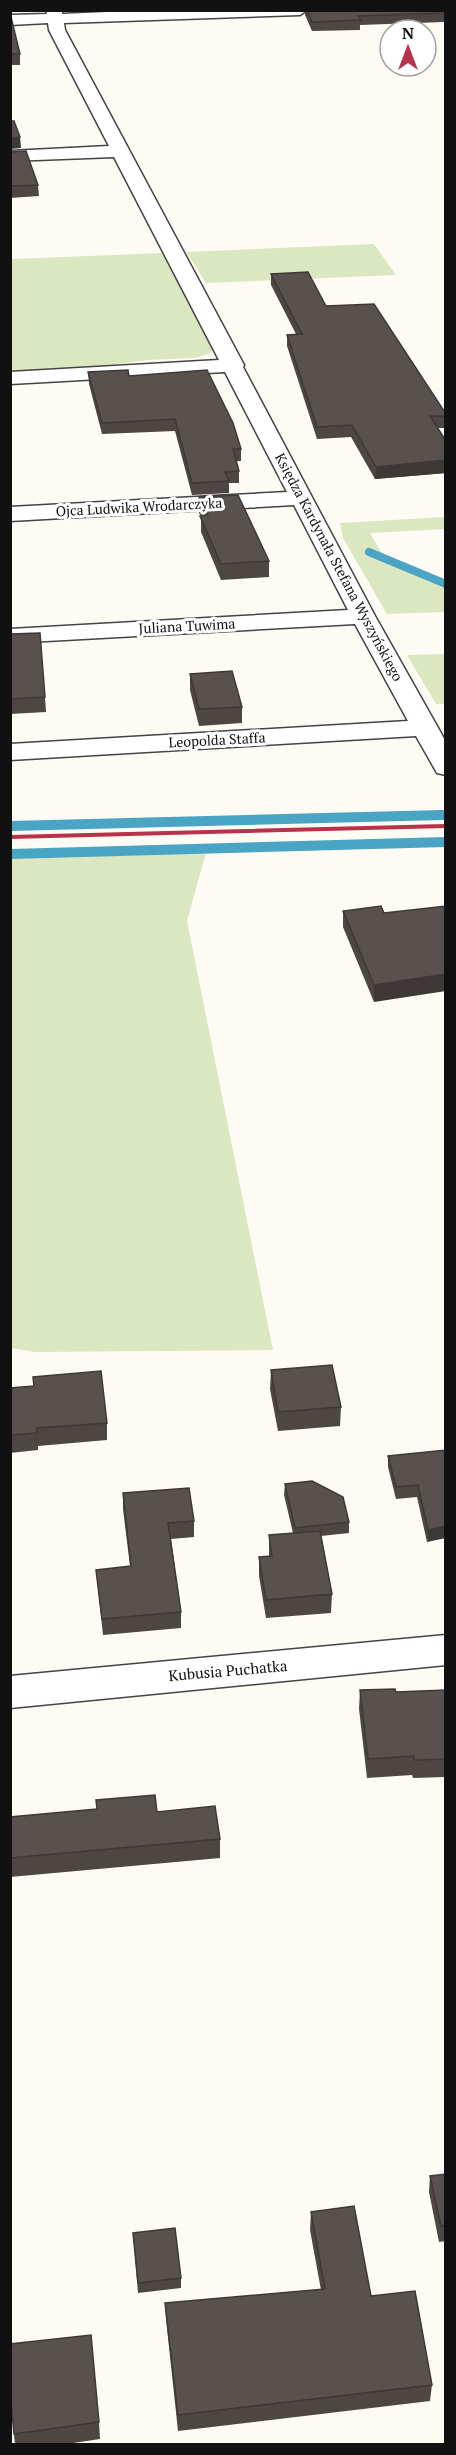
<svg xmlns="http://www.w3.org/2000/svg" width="456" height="2455" viewBox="0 0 456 2455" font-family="'PT Serif',serif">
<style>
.green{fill:#dae7c0}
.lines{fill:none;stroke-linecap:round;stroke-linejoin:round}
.stream-far1{stroke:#4aa4c4;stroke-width:8}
.stream{stroke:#4aa4c4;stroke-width:10}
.minor-casing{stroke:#444;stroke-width:3}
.minor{fill:#fff;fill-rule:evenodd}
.rail{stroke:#b7324b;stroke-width:4}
.wall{fill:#4d4643}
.shaded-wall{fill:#3e3937}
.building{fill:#59514e;stroke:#3e3937;stroke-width:1.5}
.labels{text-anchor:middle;stroke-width:6;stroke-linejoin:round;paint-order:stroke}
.far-street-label{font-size:14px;fill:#111;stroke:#fff}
.street-label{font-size:15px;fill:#111;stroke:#fff}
</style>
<rect width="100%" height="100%" fill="#fefbf5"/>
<path class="green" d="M374 244 396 275 206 283 186 252Z
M165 253 212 349 211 353 195 358 148 360 88 368 11 372V259Z
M445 517V529L370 533 383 555 445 580V612L387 614 343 538 340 523Z
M445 654V704H436L407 655Z
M207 849 187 921 273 1350 35 1352 11 1348V854Z"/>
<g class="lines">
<path class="stream-far1" d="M369 552 446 584"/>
<path class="stream" d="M10 826 443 815
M10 854 446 842"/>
<defs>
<path id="minor" d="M46 10H62V14L152 10H307L300 15 64 23 65 30 244 365 243 367 375 616 446 742V775L437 773 416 736 10 760V744L408 721 355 624 10 643V629L348 610 294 505 10 521V507L287 492 225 372 10 384V372L219 360 114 157 10 161V151L109 146 49 30 48 23 10 25V15L47 14Z
M446 1635V1665L10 1708V1676Z"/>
</defs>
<use href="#minor" class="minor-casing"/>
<use href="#minor" class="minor"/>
<path class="rail" d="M10 837 446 826"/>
</g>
<path class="wall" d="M305 10H446V24L444 22 360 25V30L312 31 305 15Z
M10 16 20 54V65H10Z
M10 152 38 185 39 196 10 198Z
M271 274 326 306 446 414V428H437L446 441V473L375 479 351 437 317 439 287 346V335L296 334 271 285Z
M88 372 129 376 241 449V461H236L239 471V483H229V493L192 495 175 431 102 434 89 384Z
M199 497 269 561V577L221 580 201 532V516L199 513Z
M10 634 45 697 46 712 10 714Z
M190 674 242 707V723L199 726 190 690Z
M343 911 384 913 374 1002 343 927Z
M271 1370 341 1407 340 1426 278 1431 270 1389Z
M10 1388 107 1423V1440L38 1446V1450L10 1453Z
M446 1450 427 1542 417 1497 396 1499 388 1467V1456Z
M285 1484 349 1522V1533L321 1536 332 1594 331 1613 266 1618 259 1576V1557L269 1556V1535L293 1533 284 1495Z
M123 1493 194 1521V1537L171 1539 181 1612V1628L103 1635 96 1570 130 1566 123 1509Z
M10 1621 12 1640H10Z
M360 1690 396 1692 446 1690V1777L413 1778 412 1775 367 1778 359 1709Z
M157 1812 220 1839V1858L10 1877V1817Z
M446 2174V2241L439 2242 429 2192 430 2176Z
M311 2212 371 2296 432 2385 430 2401 178 2431 166 2319 165 2303 321 2290 310 2230Z
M133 2233 181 2278V2288L138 2293Z
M99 2422 100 2439 60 2445H15L14 2434Z"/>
<path class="shaded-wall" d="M20 137 21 148 10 149V138Z
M446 460V473L375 479 376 467Z
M446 974V991L374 1002V985Z
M446 1526V1538L427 1542 428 1530Z"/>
<path class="building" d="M307 10H446V14L445 13 358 16 361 20 312 22Z
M10 16 11 17 20 54H10Z
M10 121H14L20 137 10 138Z
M26 151 38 185 10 186V152Z
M308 272 326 306 374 304 446 414V416H430L446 441V460L376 467 352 425 317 427 287 335 302 334 271 274Z
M128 370 129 376 207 370 233 423 241 449H233L239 471 225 472 229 481 192 483 175 419 102 423 88 372Z
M238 495 269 561 221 564 200 516 208 515 199 497Z
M40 633 45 697 10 699V634Z
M232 671 242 707 199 709 190 674Z
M381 906 384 913 446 906V974L374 985 343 911Z
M332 1365 341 1407 278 1412 271 1370Z
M101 1371 107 1423 37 1428V1433L10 1435V1388L34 1386 33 1377Z
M446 1450V1526L428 1530 418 1485 396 1487 388 1456Z
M312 1481 343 1497 349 1522 295 1528 285 1484Z
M189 1488 194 1521 168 1523 181 1612 102 1619 96 1570 131 1566 123 1493Z
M320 1531 332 1594 266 1600 259 1557 272 1556 269 1535Z
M395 1689 396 1692 446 1690V1759L414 1760V1756L368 1759 360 1690Z
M155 1795 157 1812 215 1806 220 1839 10 1858V1817L97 1809 96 1800Z
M446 2174V2225L441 2226 430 2176Z
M354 2206 371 2296 415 2291 432 2385 178 2415 165 2303 325 2289 311 2212Z
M175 2228 181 2278 138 2283 133 2233Z
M91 2335 99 2422 14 2434 10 2393V2344Z"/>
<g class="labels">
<g class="far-street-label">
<text transform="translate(139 507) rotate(-3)" y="5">Ojca Ludwika Wrodarczyka</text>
<text transform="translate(339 567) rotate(62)" y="5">Księdza Kardynała Stefana Wyszyńskiego</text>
<text transform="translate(187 626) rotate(-3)" y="5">Juliana Tuwima</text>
<text transform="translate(217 740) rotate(-3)" y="5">Leopolda Staffa</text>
</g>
<g class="street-label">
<text transform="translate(228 1671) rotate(-5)" y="5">Kubusia Puchatka</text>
</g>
</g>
<rect width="456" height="2455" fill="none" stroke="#111111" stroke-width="24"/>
<g transform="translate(408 48)"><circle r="28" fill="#ffffff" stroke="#a0a0a0" stroke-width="1.5"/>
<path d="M0-4.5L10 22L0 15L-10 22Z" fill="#b7324b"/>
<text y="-9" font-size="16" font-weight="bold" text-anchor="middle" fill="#111111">N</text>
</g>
</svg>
